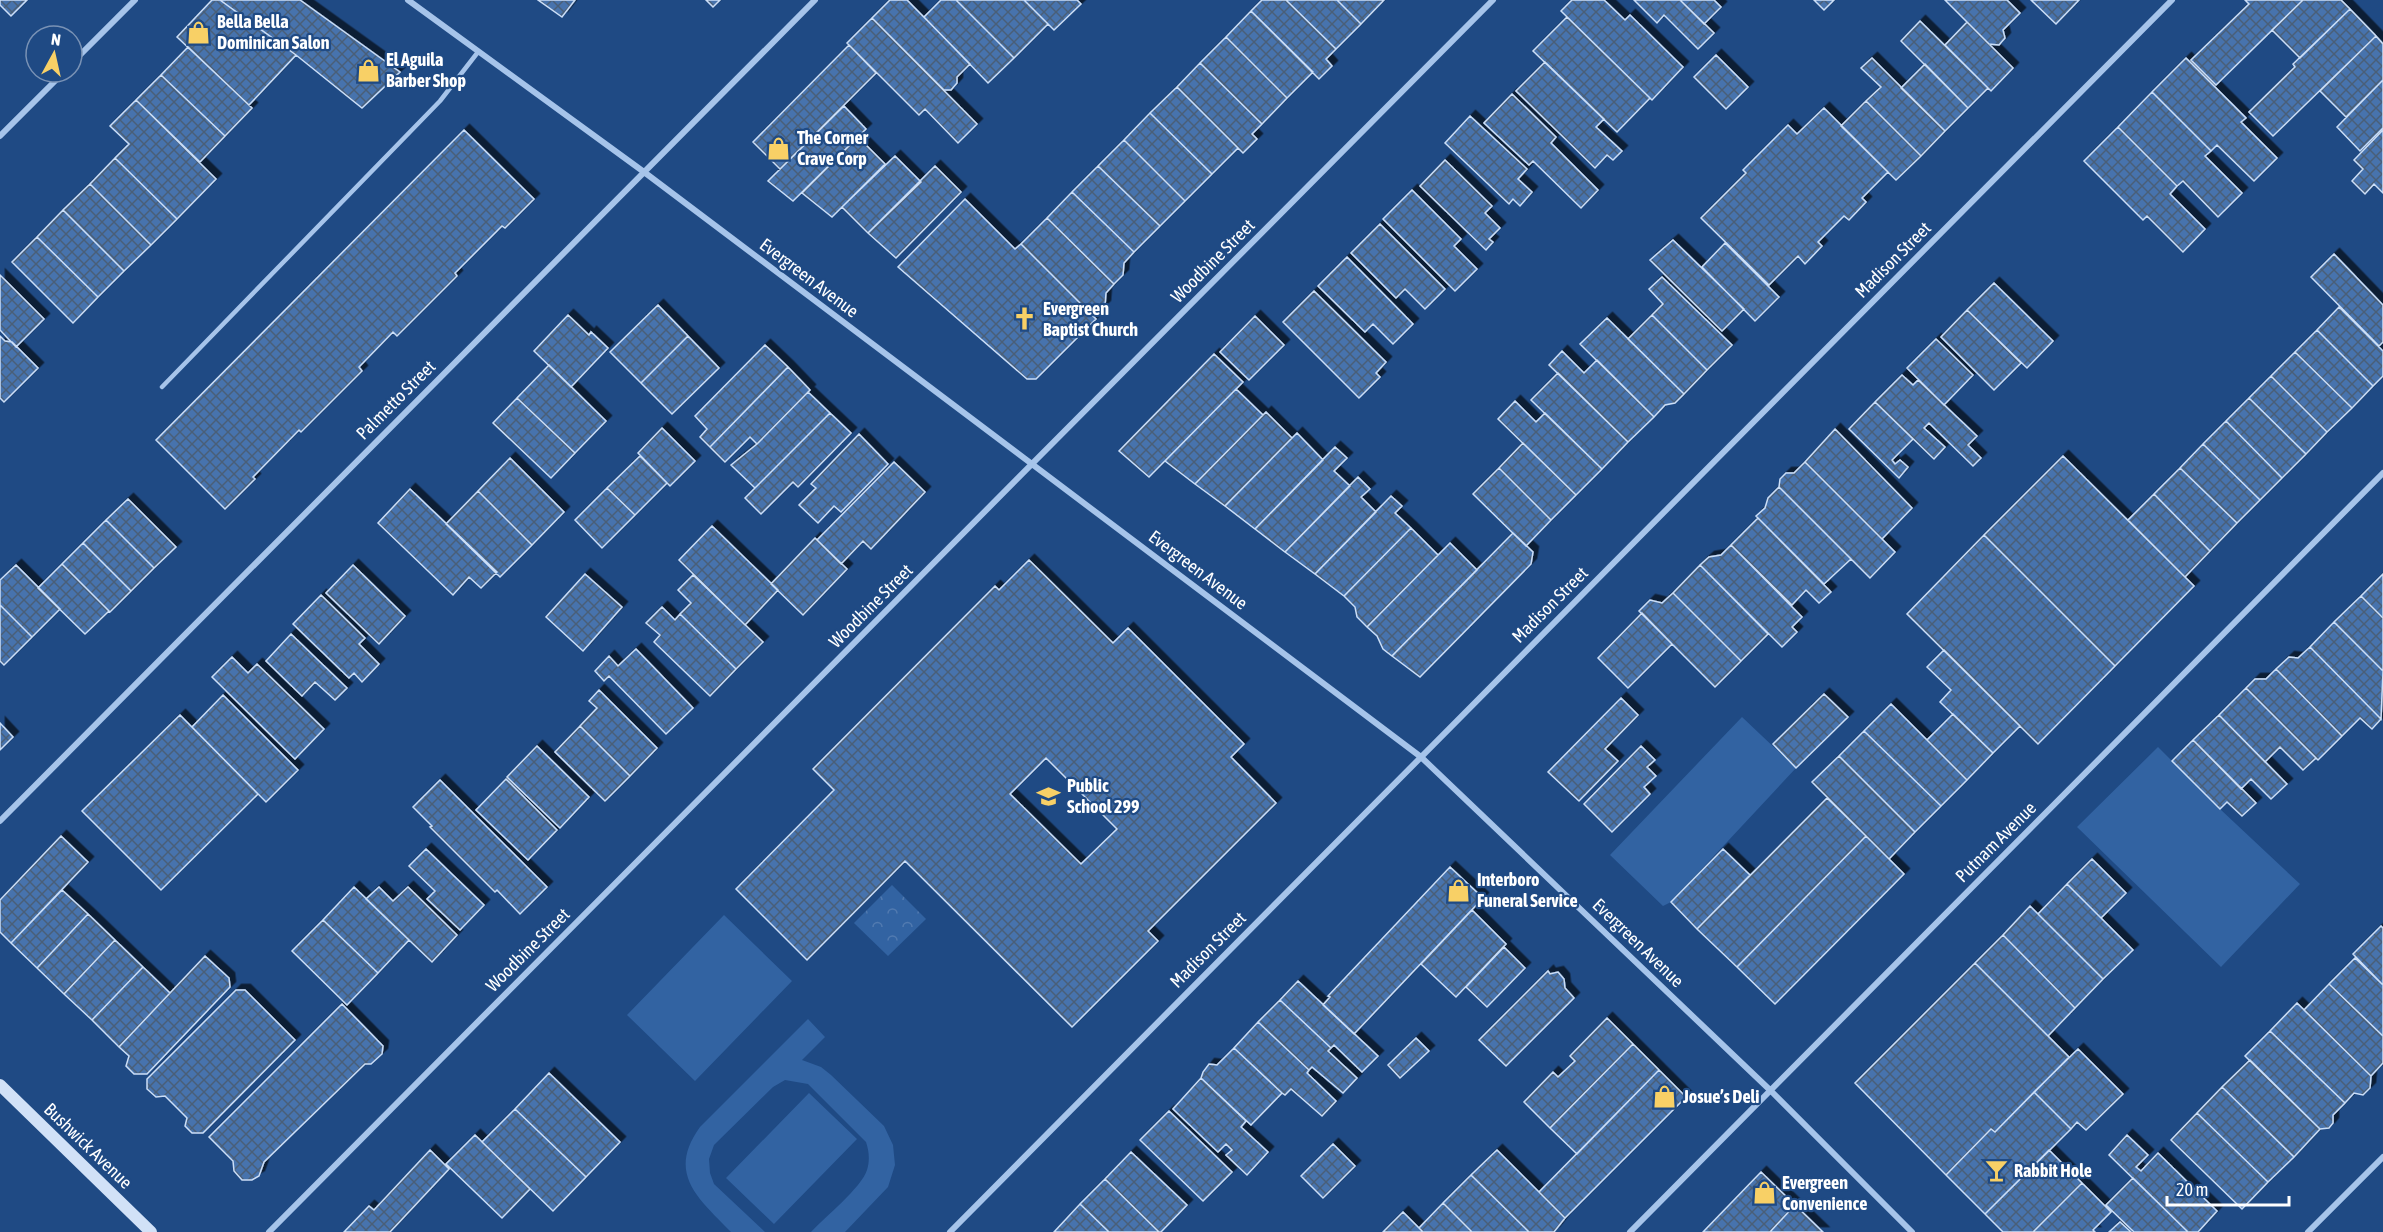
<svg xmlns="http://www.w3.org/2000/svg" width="2383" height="1232" viewBox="0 0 2383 1232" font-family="'Asap Condensed',sans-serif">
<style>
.grass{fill:#3263a2}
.park{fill:url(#park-crowns)}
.building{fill:url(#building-cross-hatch);stroke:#cbdef7;stroke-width:1.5;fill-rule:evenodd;filter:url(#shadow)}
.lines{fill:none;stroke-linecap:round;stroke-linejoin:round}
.service{stroke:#a6c4ea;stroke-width:4.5}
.minor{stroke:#a6c4ea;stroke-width:6}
.secondary{stroke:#d1e1f7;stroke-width:12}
.labels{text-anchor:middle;stroke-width:4.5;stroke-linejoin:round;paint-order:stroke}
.poi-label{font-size:18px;font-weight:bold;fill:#fff;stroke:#1f4a84;text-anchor:start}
.street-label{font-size:18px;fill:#fff;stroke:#1f4a84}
</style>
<defs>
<pattern id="park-crowns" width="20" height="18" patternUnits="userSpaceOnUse" patternTransform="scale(1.5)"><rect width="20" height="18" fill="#3263a2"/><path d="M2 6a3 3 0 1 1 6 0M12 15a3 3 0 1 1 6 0" fill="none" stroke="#517ab0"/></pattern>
<pattern id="building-cross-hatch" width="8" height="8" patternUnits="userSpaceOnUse" patternTransform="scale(1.5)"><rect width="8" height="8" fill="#4773ad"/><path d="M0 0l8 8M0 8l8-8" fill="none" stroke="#4a5e78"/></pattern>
<filter id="shadow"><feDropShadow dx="5.5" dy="-5.5" stdDeviation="0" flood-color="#0009"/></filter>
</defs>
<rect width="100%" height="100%" fill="#1f4a84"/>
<path class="grass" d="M1742 717 1796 768 1671 902 1663 906 1610 855Z
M2158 747 2220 809 2300 884 2221 967 2077 827Z
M724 915 792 981 695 1081 627 1015Z
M808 1019 825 1037 802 1060 821 1067 831 1075 884 1126 893 1145 895 1165 888 1187 845 1232H811C824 1218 862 1187 867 1170 870 1160 869 1151 866 1142L808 1084 785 1080 773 1087 714 1145 709 1159 710 1173 714 1184 765 1232H731C699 1199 666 1174 700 1127Z
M809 1093 857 1139 774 1224 726 1178Z"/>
<path class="park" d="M892 885 926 919 888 956 854 923Z"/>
<path class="building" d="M0 0H27L11 16 0 5Z
M212 0H220L296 55 249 105 177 37Z
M220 0H300L400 72 362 108 296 55Z
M538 0H575L562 17Z
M706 0H720L713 7Z
M890 0H907L970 64 957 77V83L951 90H944L872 18Z
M941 0H956L1014 58 988 83 924 17Z
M956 0H1024L1048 24 1014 58Z
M1024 0H1077L1081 4 1054 30Z
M1262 0H1286L1336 49 1326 59 1332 66 1319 79 1251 11Z
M1286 0H1337L1361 24 1336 49Z
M1337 0H1384L1361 24Z
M1572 0H1604L1625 20 1630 15 1683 67 1652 100 1561 11Z
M1634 0H1680L1714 33 1698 49 1664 15 1657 23Z
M1680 0H1714L1721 7 1704 24Z
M1814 0H1834L1824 10Z
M1945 0H2007L2020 13 2003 30 2005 38 1999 45 1989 44Z
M2031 0H2079L2056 24Z
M2245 0H2303L2216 85 2191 60 2249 4Z
M2303 0H2341L2350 9 2300 58 2272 30Z
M2350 9 2376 36 2273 136 2249 112 2295 67 2293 64Z
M1251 11 1313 72 1287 98 1226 37Z
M1567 17 1650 98 1617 132 1533 51Z
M872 18 977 124 958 143 925 109 919 115 847 43Z
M1920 21 1988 88 1968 108 1901 41Z
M1967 22 2013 68 1991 91 1945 45Z
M2376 36 2383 44V80L2346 117 2320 91Z
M1226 37 1287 98 1262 124 1200 63Z
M849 45 876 73 780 169 753 142Z
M188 47 252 108 225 136 161 75Z
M1716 55 1748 87 1726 109 1694 77Z
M1872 58 1945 131 1921 156 1866 101 1881 87 1861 68Z
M2186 58 2246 118 2241 122 2277 158 2254 181 2217 145 2211 151 2152 92Z
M1545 62 1604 119 1596 127 1622 151 1613 160 1607 155 1595 168 1516 91Z
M1200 63 1262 124 1252 134 1257 139 1243 153 1177 87Z
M1925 64 1968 108 1945 131 1901 88Z
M161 75 225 136 200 162 136 100Z
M2383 80V128L2360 151 2337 127Z
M1177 87 1238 148 1212 174 1150 113Z
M2152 92 2211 151 2205 156 2242 193 2218 217 2183 181 2177 186 2118 127Z
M1512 94 1556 137 1551 143 1598 190 1581 208 1533 161 1529 165 1484 123Z
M136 100 216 179 177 219 115 158 129 144 110 126Z
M1866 101 1921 156 1896 180 1841 126Z
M844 106 866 129 793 201 768 181Z
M1824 108 1888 172 1862 198 1866 202 1849 220 1844 216 1818 242 1822 246 1805 264 1798 256 1769 285 1701 218 1746 173 1743 170 1788 125 1797 134Z
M1150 113 1212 174 1185 201 1124 140Z
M1470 116 1527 169 1518 179 1532 192 1520 206 1513 199 1509 204 1445 143Z
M2118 127 2177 186 2170 194 2205 229 2183 252 2147 216 2143 220 2084 161Z
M464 130 534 199 505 228 502 226 455 273 457 276 397 336 393 332 359 367 362 371 301 432 299 430 253 477 255 479 225 509 156 440Z
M2383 130V193L2374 184 2365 194 2352 181 2363 169 2354 160Z
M858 137 885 164 832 217 802 193Z
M1124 140 1185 201 1160 226 1098 166Z
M895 156 921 182 868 233 842 207Z
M115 158 177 219 151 245 90 184Z
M1445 160 1492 206 1485 213 1500 228 1489 239 1493 242 1486 250 1420 186Z
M935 166 961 192 896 258 868 233Z
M1098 166 1160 226 1134 252 1072 192Z
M90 184 151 245 124 271 63 210Z
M1412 190 1461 239 1454 246 1477 269 1455 291 1383 219Z
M1072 192 1134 252 1124 263 1123 275 1114 284 1047 218Z
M965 199 1015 249 1021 244 1096 319 1036 379H1027L898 267Z
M63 210 124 271 98 297 37 237Z
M1047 218 1114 284 1106 293 1105 306 1094 317 1021 244Z
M1380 224 1445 289 1425 309 1405 289 1396 298 1351 253Z
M37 237 98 297 73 323 12 262Z
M1673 240 1744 309 1722 331 1650 260Z
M1725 243 1779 297 1755 321 1702 267Z
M2334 254 2383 305V342L2379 346 2311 277Z
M1347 257 1413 324 1393 344 1373 324 1365 332 1318 286Z
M0 275 44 319 16 347 0 330Z
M1662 277 1732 345 1707 370 1652 315 1663 304 1649 289Z
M1994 283 2053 341 2027 368 1967 310Z
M1314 291 1386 362 1376 373 1380 377 1359 398 1283 322Z
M658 305 688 336 641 383 610 352Z
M2339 307 2383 351V376L2373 386 2317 330Z
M1967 310 2021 363 1994 390 1941 337Z
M568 315 589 335 591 332 608 348 571 387 534 351Z
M1652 315 1707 370 1684 394 1628 339Z
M1255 316 1284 345 1249 380 1220 352Z
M1607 318 1684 394 1675 403 1665 405 1654 417 1580 344Z
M2317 330 2373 386 2352 408 2295 352Z
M0 336 5 341 12 342 38 368 4 402 0 398Z
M688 336 719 368 672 414 641 383Z
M1936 339 1973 375 1944 405 1907 368Z
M765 345 788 367 710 447 700 437 707 429 695 416Z
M1562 351 1584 373 1597 360 1654 417 1628 442 1549 365Z
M2295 352 2352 408 2327 432 2271 376Z
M1214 354 1243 382 1149 477 1119 451Z
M549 365 606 421 575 453 517 398Z
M788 367 810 390 757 444 750 437 725 462 710 447Z
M1558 373 1628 442 1602 469 1531 400Z
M1902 375 1913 385 1918 380 1977 436 1968 445 1981 458 1973 466 1929 423 1924 428 1945 447 1934 459 1875 402Z
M2271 376 2327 432 2306 454 2249 398Z
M1236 389 1263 415 1195 484 1165 461Z
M808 392 830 413 755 488 731 465 757 444Z
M517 398 575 453 551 478 493 423Z
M2249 398 2306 454 2282 478 2226 421Z
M1515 401 1536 422 1545 413 1602 469 1576 495 1498 419Z
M1875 402 1913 439 1892 460 1895 464 1900 460 1908 467 1899 478 1849 429Z
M1266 412 1292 438 1225 506 1195 484Z
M830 413 851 433 798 487 793 482 761 514 745 498Z
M2226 421 2282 478 2260 500 2203 444Z
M662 428 695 461 670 486 638 453Z
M1835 429 1912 508 1882 539 1805 462Z
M1297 433 1323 460 1255 529 1225 506Z
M859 434 888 464 841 512 834 506 818 523 799 505 816 488 811 484Z
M1523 443 1576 495 1551 520 1499 468Z
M2203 444 2260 500 2237 523 2180 468Z
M1335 447 1347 458 1334 471 1350 486 1285 552 1255 529Z
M640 456 667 483 635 515 607 488Z
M2063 456 2194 586 2115 666 1984 535Z
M510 458 564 512 532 545 478 491Z
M894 462 925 492 871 549 863 541 841 564 817 540Z
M1805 462 1895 552 1870 578 1779 487 1780 479 1786 473H1794Z
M1499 468 1551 520 1526 546 1473 494Z
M2180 468 2237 523 2210 551 2154 494Z
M1358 477 1370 489 1361 497 1376 512 1315 574 1285 552Z
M1779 487 1851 559 1824 584 1756 516 1765 508 1768 498Z
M607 488 635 515 602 548 575 520Z
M410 489 497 572 481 588 469 577 453 595 378 523Z
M478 491 532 545 500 577 446 524Z
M2154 494 2210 551 2185 577 2128 520Z
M1391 496 1402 506 1395 513 1411 528 1344 596 1315 574Z
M128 499 176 547 154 568 106 520Z
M1758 518 1831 592 1819 603 1806 590 1792 605 1731 545Z
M106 520 154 568 131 591 83 543Z
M712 526 778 590 745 625 679 560Z
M1411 528 1438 555 1367 627 1357 617 1355 607 1344 596Z
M1513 533 1533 552 1531 564 1420 677 1392 656Z
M1984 535 2115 666 2038 744 1907 614Z
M815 538 847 569 803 615 771 584Z
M83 543 131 591 110 612 62 564Z
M1450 543 1477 570 1392 656 1383 649 1377 636 1367 627Z
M1731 545 1802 617 1792 627 1797 632 1782 647 1700 565 1709 557 1721 555Z
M1029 560 1113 643 1128 628 1244 744 1231 757 1276 803 1148 931 1158 941 1072 1027 905 861 807 960 736 889 834 790 813 769 995 586 999 590ZM1046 758 1117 829 1081 864 1010 794Z
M62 564 109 611 85 634 38 588Z
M16 565 60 609 32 637 0 605V580Z
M353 565 405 616 379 644 326 593Z
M1700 565 1768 634 1741 661 1673 593Z
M585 574 622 607 583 651 546 617Z
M2383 574V618L2361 596Z
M693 575 763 642 736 669 680 614 691 603 678 590Z
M1673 593 1741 661 1715 687 1639 611 1650 600 1662 603Z
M321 595 365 638 359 644 379 664 362 682 354 673 349 678 293 624Z
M2361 596 2383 618V671L2334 622Z
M0 605 32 637 4 665 0 661Z
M662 607 675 620 680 614 736 669 710 696 654 642 660 635 646 623Z
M1642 613 1672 644 1628 688 1598 658Z
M2334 622 2383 671 2381 719 2310 647Z
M291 634 347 688 335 700 315 682 302 696 266 661Z
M2310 647 2381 719 2372 729 2360 718 2342 736 2276 669 2289 657 2298 658Z
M636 649 693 708 666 734 609 676 604 681 595 671 609 656 618 666Z
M1944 650 2020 726 1993 753 1940 702 1951 690 1927 667Z
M232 657 248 673 257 664 324 729 295 759 212 677Z
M2276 669 2342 736 2318 760 2246 688 2255 679H2266Z
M2246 688 2316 758 2303 770 2280 747 2265 762 2219 715Z
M599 690 657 748 630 776 580 726 597 708 589 701Z
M1824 694 1848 717 1796 768 1773 744Z
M223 695 298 770 266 802 192 727Z
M1621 698 1638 715 1605 749 1618 761 1579 801 1548 772Z
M1891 704 1967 780 1941 806 1864 731Z
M1953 714 1993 753 1967 780 1927 740Z
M180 715 258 794 161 890 82 811Z
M2219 715 2287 784 2271 799 2251 779 2241 789 2193 740Z
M0 723 13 737 0 750Z
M580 726 630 776 605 801 555 752Z
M1864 731 1941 806 1915 832 1839 756Z
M2193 740 2256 803 2242 816 2227 802 2220 809 2172 761Z
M537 746 589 797 560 828 507 777Z
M1641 746 1655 760 1647 767 1656 776 1644 787 1650 794 1612 832 1584 804Z
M1839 756 1915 832 1889 859 1812 782Z
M506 779 557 830 528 860 476 810Z
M440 780 547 887 520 914 497 890 495 892 430 827 432 826 413 807Z
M1827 798 1866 836 1737 967 1697 929Z
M61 836 88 862 11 943 0 932V900Z
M1866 836 1904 874 1775 1004 1737 967Z
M426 849 484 905 460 930 427 899 435 891 409 866Z
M1723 849 1750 875 1697 929 1671 902Z
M2092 859 2126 893 2101 918 2067 884Z
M1450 867 1483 898 1354 1034 1323 1005 1330 997 1328 996Z
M2067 884 2133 950 2103 979 2038 914Z
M354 887 409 940 378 973 323 920Z
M379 887 393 901 408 887 457 935 432 962 366 899Z
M62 890 88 914 37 968 11 943Z
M2030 906 2103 979 2075 1008 2003 935Z
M1472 910 1506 944 1456 997 1421 964Z
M88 914 115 940 64 994 37 968Z
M323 920 378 973 347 1005 292 951Z
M2381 926 2383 928V985L2353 954Z
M2003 935 2075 1008 2048 1036 1975 963Z
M115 940 143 967 92 1020 64 994Z
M1504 947 1525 968 1487 1007 1466 987Z
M205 956 229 978 230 987 147 1074H134L126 1066 129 1056 119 1047Z
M2355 958 2383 985V1036L2329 984Z
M1975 963 2069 1057 1995 1132 1991 1129 1946 1175 1855 1083Z
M143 967 170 993 119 1047 92 1020Z
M1548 971 1550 974 1558 972 1564 979 1565 988 1574 998 1506 1066 1479 1040Z
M1298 981 1378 1056 1362 1072 1334 1045 1331 1048 1280 1000Z
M2329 984 2383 1036V1063L2371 1076 2304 1010Z
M236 990H245L295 1040 203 1133H192L185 1126 187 1118 165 1096 156 1097 147 1089V1079Z
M1280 1000 1331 1048 1328 1051 1357 1078 1343 1093 1312 1067 1309 1070 1258 1022Z
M2297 1003 2371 1076 2370 1088 2363 1095 2354 1093 2345 1103 2270 1031Z
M342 1004 383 1046 382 1054 371 1064H365L264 1162 259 1176 252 1180H242L234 1171 233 1161 209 1137Z
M1607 1018 1633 1044 1550 1128 1524 1102 1553 1072 1558 1077 1575 1061 1570 1056Z
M1258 1022 1309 1070 1307 1073 1336 1101 1322 1116 1291 1089 1285 1095 1282 1093 1234 1048Z
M2270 1031 2345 1103 2333 1115V1123L2329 1128 2320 1129 2245 1056Z
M1416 1038 1429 1051 1400 1078 1388 1065Z
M1633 1044 1659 1070 1577 1154 1550 1128Z
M1234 1048 1282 1093 1251 1125 1201 1078 1203 1072 1209 1064 1217 1065Z
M2078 1049 2123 1094 2086 1130 2077 1122 2071 1129 2034 1092Z
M2250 1060 2320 1129 2294 1157 2222 1087Z
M1659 1070 1686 1097 1565 1218 1539 1192Z
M549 1073 620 1142 586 1177 515 1109Z
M1201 1078 1246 1121 1241 1127 1268 1152 1247 1175 1226 1155 1232 1150 1226 1144 1218 1152 1173 1109Z
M2222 1087 2294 1157 2268 1182 2197 1113Z
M2034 1092 2071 1129 1985 1214 1946 1175 1991 1129 1995 1132Z
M515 1109 586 1177 553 1211 482 1142Z
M1169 1111 1232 1172 1203 1201 1140 1140Z
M2197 1113 2268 1182 2242 1209 2171 1140Z
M475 1135 530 1189 502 1218 446 1164Z
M2127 1135 2148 1155 2136 1167 2141 1171 2158 1153 2217 1211 2198 1232H2188L2109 1155Z
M1333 1144 1355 1166 1323 1198 1301 1176Z
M430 1150 449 1169 390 1232H344L369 1206 374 1210Z
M1497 1150 1565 1218 1554 1232H1529L1471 1175Z
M2049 1150 2082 1183 2033 1232H2003L1985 1214Z
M1131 1152 1187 1205 1161 1232H1159L1105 1179Z
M1761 1172 1795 1205 1770 1232H1703Z
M1471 1175 1529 1232H1472L1443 1203Z
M2133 1178 2188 1232H2134L2106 1205Z
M1105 1179 1159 1232H1109L1080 1204Z
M2082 1183 2111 1212 2093 1230 2095 1232H2033Z
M1443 1203 1472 1232H1423L1419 1228Z
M1080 1204 1109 1232H1054Z
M1795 1205 1823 1232H1770Z
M1403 1212 1423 1232H1383Z
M2120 1222 2131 1232H2109Z"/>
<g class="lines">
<path class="service" d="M162 387 440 101 478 52"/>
<path class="minor" d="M408 0 644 172 1421 757 1771 1091 1912 1232
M72 63 135 0
M0 136 64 72
M0 821 815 0
M269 1232 1493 0
M950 1232 2172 0
M1630 1232 2383 473
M2308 1232 2383 1157"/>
<path class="secondary" d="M0 1085 151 1232"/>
</g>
<defs>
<symbol id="shop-bare" viewBox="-9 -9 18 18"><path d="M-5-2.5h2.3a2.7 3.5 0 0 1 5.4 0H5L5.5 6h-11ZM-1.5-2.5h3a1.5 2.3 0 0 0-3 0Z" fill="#f8d066" stroke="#1f4a84" stroke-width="2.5" paint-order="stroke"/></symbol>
<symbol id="church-bare" viewBox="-9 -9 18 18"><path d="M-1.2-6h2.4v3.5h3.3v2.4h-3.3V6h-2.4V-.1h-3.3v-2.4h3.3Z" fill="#f8d066" stroke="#1f4a84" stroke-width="2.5" paint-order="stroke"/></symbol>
<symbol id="school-bare" viewBox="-9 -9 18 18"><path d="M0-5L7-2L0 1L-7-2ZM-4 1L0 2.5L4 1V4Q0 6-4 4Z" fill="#f8d066" stroke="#1f4a84" stroke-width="2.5" paint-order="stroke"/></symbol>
<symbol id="bar-bare" viewBox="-9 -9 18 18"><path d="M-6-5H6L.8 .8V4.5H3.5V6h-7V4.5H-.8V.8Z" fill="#f8d066" stroke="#1f4a84" stroke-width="2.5" paint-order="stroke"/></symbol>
</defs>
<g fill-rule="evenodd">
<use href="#shop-bare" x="182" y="16" width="33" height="33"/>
<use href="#shop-bare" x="352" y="54" width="33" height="33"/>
<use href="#shop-bare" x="762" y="132" width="33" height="33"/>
<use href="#church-bare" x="1008" y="302" width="33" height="33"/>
<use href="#school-bare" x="1032" y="780" width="33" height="33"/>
<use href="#shop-bare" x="1442" y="874" width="33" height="33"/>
<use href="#shop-bare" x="1648" y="1080" width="33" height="33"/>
<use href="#bar-bare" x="1980" y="1154" width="33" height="33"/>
<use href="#shop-bare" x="1748" y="1176" width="33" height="33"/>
</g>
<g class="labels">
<g class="poi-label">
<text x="217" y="28">Bella Bella<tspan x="217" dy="21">Dominican Salon</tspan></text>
<text x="386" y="66">El Aguila<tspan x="386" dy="21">Barber Shop</tspan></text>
<text x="797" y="144">The Corner<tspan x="797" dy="21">Crave Corp</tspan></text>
<text x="1043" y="315">Evergreen<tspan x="1043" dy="21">Baptist Church</tspan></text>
<text x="1067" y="792">Public<tspan x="1067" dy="21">School 299</tspan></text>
<text x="1477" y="886">Interboro<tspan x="1477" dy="21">Funeral Service</tspan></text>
<text x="1683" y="1103">Josue’s Deli</text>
<text x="2014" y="1177">Rabbit Hole</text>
<text x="1782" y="1189">Evergreen<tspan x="1782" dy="21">Convenience</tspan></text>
</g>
<g class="street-label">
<text transform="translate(1893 260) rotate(-45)" y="6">Madison Street</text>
<text transform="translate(1213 261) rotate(-45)" y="6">Woodbine Street</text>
<text transform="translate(809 278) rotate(37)" y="6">Evergreen Avenue</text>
<text transform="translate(396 400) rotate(-45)" y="6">Palmetto Street</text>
<text transform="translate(1198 570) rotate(37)" y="6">Evergreen Avenue</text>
<text transform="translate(1550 605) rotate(-45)" y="6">Madison Street</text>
<text transform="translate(871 606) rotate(-45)" y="6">Woodbine Street</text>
<text transform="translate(1996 842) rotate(-45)" y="6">Putnam Avenue</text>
<text transform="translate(1638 943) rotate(44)" y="6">Evergreen Avenue</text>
<text transform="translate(528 950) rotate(-45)" y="6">Woodbine Street</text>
<text transform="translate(1208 950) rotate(-45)" y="6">Madison Street</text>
<text transform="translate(88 1146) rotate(44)" y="6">Bushwick Avenue</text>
</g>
</g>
<g transform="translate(54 54) rotate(8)"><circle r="28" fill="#1f4a84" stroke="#7992b5" stroke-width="1.5"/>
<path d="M0-4.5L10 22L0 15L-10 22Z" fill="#f8d066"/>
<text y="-9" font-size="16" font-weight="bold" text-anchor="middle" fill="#ffffff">N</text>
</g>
<path d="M2167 1196v9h122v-9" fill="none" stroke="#ffffff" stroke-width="3"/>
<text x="2176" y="1196" font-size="18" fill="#ffffff" stroke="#1f4a84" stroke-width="4.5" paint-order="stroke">20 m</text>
</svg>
